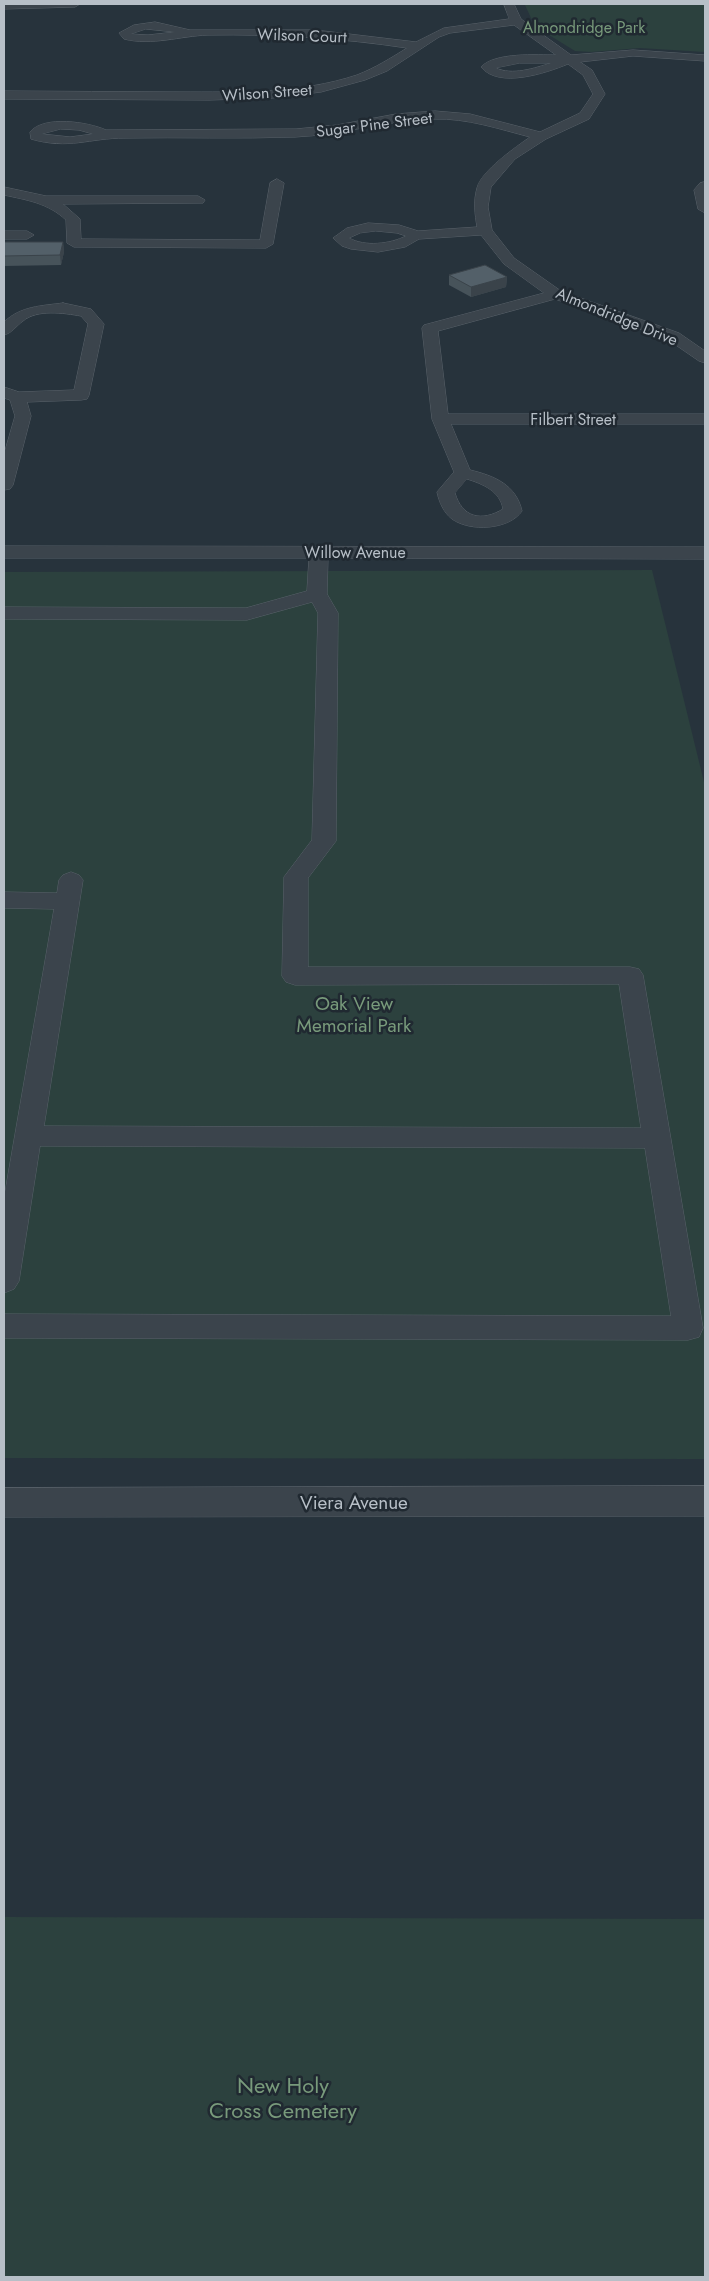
<svg xmlns="http://www.w3.org/2000/svg" width="709" height="2281" viewBox="0 0 709 2281" font-family="Jost,sans-serif">
<style>
.green{fill:#2c413e}
.lines{fill:none;stroke-linecap:round;stroke-linejoin:round}
.minor-casing{stroke:#59626a;stroke-width:1}
.minor{fill:#3b444c;fill-rule:evenodd}
.wall{fill:#47535a}
.shaded-wall{fill:#3a434a}
.building{fill:#536069;stroke:#3a434a}
.labels{text-anchor:middle;stroke-width:5;stroke-linejoin:round;paint-order:stroke}
.far-park-label{font-size:16px;fill:#789a7b;stroke:#202931}
.far-street-label{font-size:16px;fill:#b7bfc7;stroke:#202931}
.park-label{font-size:19px;fill:#789a7b;stroke:#202931}
.street-label{font-size:19px;fill:#b7bfc7;stroke:#202931}
.near-park-label{font-size:22px;fill:#789a7b;stroke:#202931}
</style>
<rect width="100%" height="100%" fill="#27333c"/>
<path class="green" d="M705 4V52L640 48 591 52 575 51 541 30 531 18 525 5Z
M652 570 705 786V1459L4 1458V572Z
M4 1917 705 1919V2277H4Z"/>
<g class="lines">
<defs>
<path id="minor" d="M4 4H80L75 7 4 9Z
M504 4H514L521 19 571 55 633 50 705 55V61L633 56 580 62 592 70 605 94 589 119 546 139 515 159 491 187 488 207 492 230 514 258 561 291 679 333 705 351V363L699 361 667 339 555 299 438 331 448 414H705V424H451L470 470C495 476 516 485 522 511 509 530 470 532 452 519 444 513 439 502 437 492L454 472 432 419 422 328 424 325 544 293 504 264 481 235 419 239 405 247 378 252 351 249 342 246 333 238 347 228 368 223 399 225 418 231 477 227C475 214 473 202 477 188 481 171 516 147 530 137 499 129 467 118 434 119 387 120 342 135 295 137 238 139 181 137 125 138 89 138 69 150 31 139L30 132C44 115 88 122 106 130L296 129 337 125 396 114 435 111 470 114 540 132 580 113 593 94 583 75 568 64C546 73 499 89 481 67 495 52 537 55 556 55L514 25 450 33 439 37 387 71 365 80 321 92 272 98 209 100 4 99V91C62 91 121 92 179 92 238 92 300 94 357 75 375 68 391 58 407 48 341 38 275 34 208 35 180 36 152 46 124 39L119 33 134 25 155 22 190 30H315L416 42 444 28 509 19ZM146 29 175 32 148 35 131 34ZM520 63H551C535 68 512 76 496 68ZM61 129 79 130 93 134 70 137 42 134ZM376 231 397 233 406 236C390 244 365 247 349 238L360 233ZM467 479C483 484 500 491 503 509 482 522 462 518 455 493Z
M277 179 284 183 273 244 266 248 74 247 67 243 66 220C48 203 27 200 4 195V187L46 196H198L205 200 203 203 63 204 80 219 81 239 260 240 270 183Z
M705 182V213L698 209 694 190 700 183Z
M4 231H27L34 235 27 239H4Z
M63 303 91 309 104 324 89 395 87 399 81 400 27 402 31 416 13 485 10 489 4 490V454L15 416 10 400 4 398V387L19 392 74 390 88 324 81 316C64 313 37 309 23 321 16 326 12 333 4 335V322C21 306 41 306 63 303Z
M4 546 705 547V559L328 558 327 594 338 613 336 841 308 878V967H630L639 969 643 975 703 1328 699 1337 688 1340 4 1338V1314L671 1316 645 1148 40 1146 19 1281 14 1289 4 1293V1198L54 909 4 908V892L57 893 59 880 63 875 71 872 79 875 83 880 44 1126 641 1128 619 984 295 985 286 982 282 976 284 877 312 840 318 613 312 602 247 620 4 619V607L246 608 307 591 309 558H4Z
M705 1486V1516L4 1517V1488Z"/>
</defs>
<use href="#minor" class="minor-casing"/>
<use href="#minor" class="minor"/>
</g>
<path class="wall" d="M4 242H63L64 252 61 265 4 266Z
M449 275 507 277 506 287 471 297 449 285Z"/>
<path class="shaded-wall" d="M63 242 64 252 61 265 60 255Z
M507 277 506 287 471 297V287Z"/>
<path class="building" d="M4 242H63L60 255 4 256Z
M485 265 507 277 471 287 449 275Z"/>
<g class="labels">
<g class="far-park-label">
<text x="584" y="33">Almondridge Park</text>
</g>
<g class="far-street-label">
<text transform="translate(302 35) rotate(2)" y="6">Wilson Court</text>
<text transform="translate(267 92) rotate(-4)" y="6">Wilson Street</text>
<text transform="translate(374 124) rotate(-7)" y="6">Sugar Pine Street</text>
<text transform="translate(617 316) rotate(22)" y="6">Almondridge Drive</text>
<text x="573" y="425">Filbert Street</text>
<text x="355" y="558">Willow Avenue</text>
</g>
<g class="park-label">
<text x="354" y="1010">Oak View<tspan x="354" dy="22">Memorial Park</tspan></text>
</g>
<g class="street-label">
<text x="354" y="1509">Viera Avenue</text>
</g>
<g class="near-park-label">
<text x="283" y="2093">New Holy<tspan x="283" dy="25">Cross Cemetery</tspan></text>
</g>
</g>
<rect width="709" height="2281" fill="none" stroke="#b7bfc7" stroke-width="10"/>
</svg>
